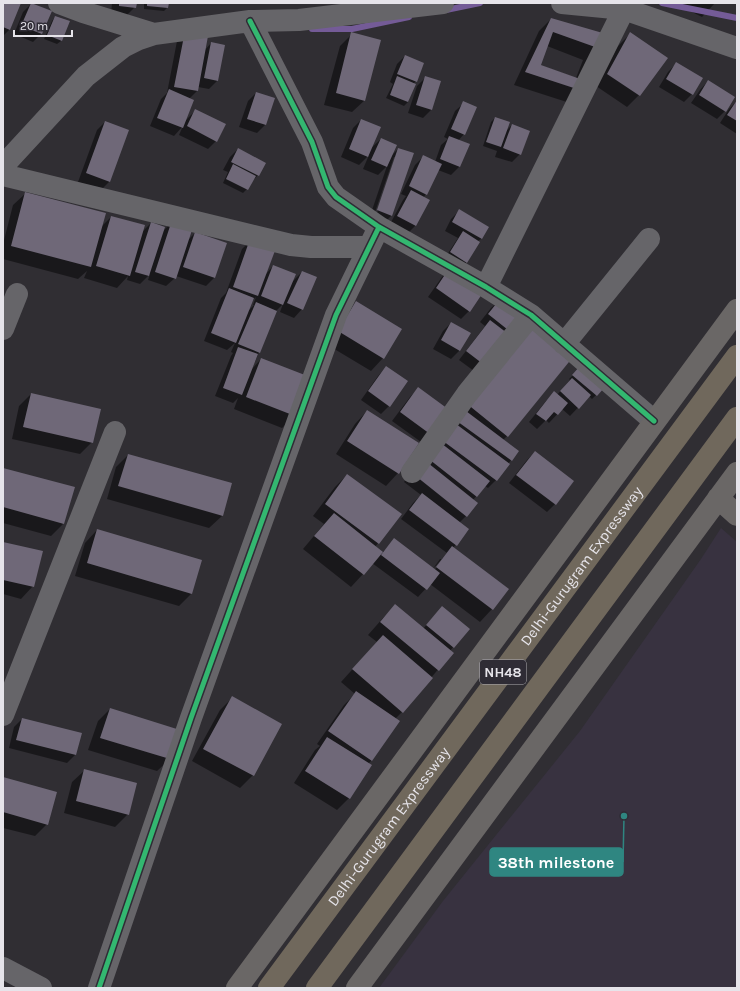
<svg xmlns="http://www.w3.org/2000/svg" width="740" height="991" viewBox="0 0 740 991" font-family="Karla,sans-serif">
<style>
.built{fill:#383240}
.shadow{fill:#0007;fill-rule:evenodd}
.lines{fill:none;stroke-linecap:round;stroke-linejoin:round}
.stream{stroke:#745b97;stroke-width:6}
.building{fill:#6f6878;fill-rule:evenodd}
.street{stroke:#666569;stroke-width:22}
.secondary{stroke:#6a6766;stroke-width:22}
.highway{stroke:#70685c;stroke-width:22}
.cycleway-casing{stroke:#2f2c35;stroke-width:8}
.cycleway{stroke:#33b770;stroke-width:5}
.labels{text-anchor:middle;stroke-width:4;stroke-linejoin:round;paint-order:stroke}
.shield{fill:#2f2c35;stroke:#afadb4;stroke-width:1}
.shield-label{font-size:14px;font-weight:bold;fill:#e6e4ea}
.street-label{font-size:15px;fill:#e6e4ea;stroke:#2f2c35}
.leader{fill:none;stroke:#2f8681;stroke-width:1.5}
.callout-dot{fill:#2f8681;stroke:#2f2c35;stroke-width:1.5}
.callout{fill:#2f8681;stroke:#2f8681;stroke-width:1.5}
.callout-label{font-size:16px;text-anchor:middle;font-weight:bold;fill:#fff}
</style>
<rect width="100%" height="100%" fill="#302e33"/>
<path class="built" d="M721 528 737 542V988H379L443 901 580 731 701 559Z"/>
<path class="shadow" d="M3 3H20L10 29 3 36Z
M112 3H136L135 7 127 15 111 14Z
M144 3H168V7L164 11 144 9Z
M674 3H715L702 17Z
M31 4 41 34 33 42 14 34 23 12Z
M55 17 61 41 57 44 44 39 52 21Z
M551 19 612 37 576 105 514 85 539 31ZM547 46 583 60 576 78 540 65Z
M185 33 205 50 211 43 217 81 209 89 198 87 197 91 189 99 184 122 196 110 216 141 208 149 179 135 183 126 174 136 150 126 161 99 167 93 177 41Z
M352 34 365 100 352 112 324 105 340 46Z
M630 34 639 95 627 107 596 86 618 46Z
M405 56 416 81 413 84 408 102 404 106 386 98 393 84 390 82 397 64Z
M676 64 692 94 684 102 659 87 668 72Z
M426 77 440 82 431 110 423 118 408 113 417 86Z
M708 81 725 111 717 119 691 103 700 90Z
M256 93 265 125 257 133 239 127 248 101Z
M737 101V134L720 123 729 109Z
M464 103V134L458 141 468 145 459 167 451 175 438 170 426 194 423 198 416 225 407 234 390 224 403 200 406 196 401 194 415 165 423 157 435 162 441 145 448 139 444 137 455 111Z
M495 118 505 132 512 125 520 154 512 162 495 157 497 151 483 146 491 122Z
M361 120 370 149 381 139 391 156 398 149 392 215 383 224 369 219 387 166 378 175 363 169 369 155 359 165 341 157 353 128ZM394 157H396L376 216 374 215Z
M105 122 128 131 109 182 101 190 78 182 97 130Z
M238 149 258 175 251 183 247 189 243 193 223 183 228 172 223 170 230 157Z
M26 193 101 227 111 217 141 233 151 223 162 232 173 221 187 241 195 233 226 244 214 278 206 286 176 276 175 278 166 286 148 280 150 274 140 284 127 280 128 276 117 288 84 278 87 271 78 279 3 259V244L13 205Z
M460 210 488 227 481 239 478 241 467 262 458 270 443 261 458 238 445 231 451 219Z
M251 240 266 274 273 266 291 283 302 272V309L294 318 280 312 283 304 276 311 252 369 261 359 295 415 282 428 234 409 238 398 233 403 215 396 231 356 233 353 231 352 235 343 227 350 204 341 221 298 226 293 242 249ZM256 297 253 305H254L248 311 252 301Z
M450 269 469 311 461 319 428 297 442 277Z
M500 300 523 318 474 371 459 360 485 326 480 322 491 308Z
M356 303 400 329 383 358 371 371 326 344 344 315Z
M451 323 459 351 451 359 433 349 443 331Z
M515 340 507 436 503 440 518 451 508 464 496 480 488 488 485 486 473 500 466 516 459 523 468 529 453 548 508 589 492 609 480 622 430 584 418 597 372 563 363 574 351 587 303 549 324 524 313 516 335 487 347 475 400 514 375 547 382 553 394 540 433 569 447 553 401 519 413 503 421 495 404 482ZM440 559H443L433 572 432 570Z
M386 367 389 406 381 414 361 400 378 376Z
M576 372 603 388 592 399 589 396 570 416 562 409 549 423 546 420 537 429 529 422 546 401 554 393 557 395 570 380 569 379Z
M418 389 447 409 421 442 392 421 410 397Z
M31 394 92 442 80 454 12 439 19 406Z
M367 411 398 473 386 486 336 454 355 424Z
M535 452 573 481 555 504 547 512 509 483 527 460Z
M128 455 222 516 209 528 107 499 116 467Z
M3 469 63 524 51 536 3 523Z
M97 530 191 594 179 606 75 576 85 543Z
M3 543 33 586 21 599 3 594Z
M395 606 423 629 434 616 453 647 450 651 452 653 402 712 395 719 372 760 368 764 349 798 337 810 294 783 315 750 320 746 317 744 344 705 355 694 341 682 377 642 368 635 383 618Z
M232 698 281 724 253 775 240 788 192 761 220 710Z
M110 709 170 759 157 771 88 750 98 721Z
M22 719 80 734 75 755 67 763 9 748 14 727Z
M85 770 128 814 115 827 64 813 72 782Z
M3 778 47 824 35 836 3 828Z"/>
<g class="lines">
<path class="stream" d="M662 3 737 18
M446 10 480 3
M312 29H352L409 17"/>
</g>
<path class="building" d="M3 3H21L10 30 3 27Z
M31 3 52 11 42 34 21 26Z
M119 3H137L136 8 119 6Z
M147 3H169L168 8 147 6Z
M55 16 70 21 62 41 47 35Z
M551 18 613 36 589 93 525 72ZM553 32 595 47 583 80 541 65Z
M185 31 208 36 198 91 174 87Z
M351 32 381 40 365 101 336 93Z
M630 32 668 58 640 96 607 74Z
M211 42 225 45 218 81 204 78Z
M405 55 424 63 417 82 397 74Z
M676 62 703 78 693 95 666 79Z
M397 76 416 84 408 102 390 95Z
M425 76 441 81 432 110 416 105Z
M708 80 735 97 726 112 699 95Z
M169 89 194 100 183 128 157 118Z
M256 92 275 98 266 125 247 119Z
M737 100V121L727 115Z
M463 101 477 107 465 135 451 129Z
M195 109 226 124 217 142 187 126Z
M495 117 510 122 501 147 486 142Z
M361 119 381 127 368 157 349 149Z
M105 121 129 130 110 182 86 173Z
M512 124 530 131 521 155 503 148Z
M449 136 470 144 460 167 440 159Z
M381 138 397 145 387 167 371 160Z
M238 148 266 163 259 176 231 162Z
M398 148 414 153 392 216 377 210Z
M423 155 442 164 427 195 409 186Z
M233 164 256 176 248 190 226 179Z
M411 190 430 200 416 226 397 216Z
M25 192 106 213 91 267 11 246Z
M459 209 489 227 482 239 452 222Z
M111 216 145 225 130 276 96 266Z
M172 220 193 227 176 279 155 272Z
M151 222 165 227 149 276 135 272Z
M463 231 480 242 467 263 450 252Z
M195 232 227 243 215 278 183 267Z
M250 239 276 248 258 296 233 287Z
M273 265 296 274 283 305 261 296Z
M450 267 484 291 470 312 436 288Z
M302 271 317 277 303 310 287 303Z
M229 288 254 298 236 343 211 333Z
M500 299 524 318 512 333 488 314Z
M356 301 402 329 384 359 338 331Z
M256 302 277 311 260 353 238 344Z
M490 320 507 333 483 364 466 351Z
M451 322 471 333 460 351 441 340Z
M531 323 573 357 508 437 466 403Z
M238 347 258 354 242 395 223 388Z
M261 358 310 377 295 416 246 397Z
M386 366 408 381 390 407 368 391Z
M580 366 604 388 597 396 572 375Z
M572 378 591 395 579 409 560 391Z
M418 387 448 409 430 434 400 412Z
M554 391 568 403 558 415 554 412 546 421 536 414Z
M31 393 101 409 93 443 23 427Z
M462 408 519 451 512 461 454 419Z
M367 410 419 443 399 474 347 441Z
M452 421 510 464 497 481 439 438Z
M437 440 490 481 477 497 425 456Z
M535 451 574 481 556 505 516 475Z
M128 454 232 483 223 516 118 486Z
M423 459 478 503 467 517 412 473Z
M3 468 75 487 64 524 3 507Z
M347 474 402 514 379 544 325 504Z
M422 493 469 529 457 546 409 510Z
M334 513 383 552 364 575 314 536Z
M97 529 202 560 192 594 87 563Z
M394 538 440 573 427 590 381 555Z
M3 542 43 551 34 587 3 580Z
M452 546 509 589 493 610 436 567Z
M395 604 454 653 439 671 380 622Z
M442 606 470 629 454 648 426 625Z
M383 635 433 678 403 713 352 669Z
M356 691 400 721 372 761 328 731Z
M232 696 282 724 254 776 203 749Z
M110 708 180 730 170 759 100 738Z
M22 718 82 733 76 755 16 740Z
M327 737 372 765 350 799 305 771Z
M84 769 137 783 129 815 76 801Z
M3 777 57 792 48 825 3 812Z"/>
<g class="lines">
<path class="street" d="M59 3 83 12 154 34
M562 3 624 9 737 48
M250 21 312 142 328 187 336 197 379 227 486 287 531 315 654 421
M3 166 86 76 123 47 139 39 154 34 250 21 299 20 443 3
M3 175 291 245 311 247H369
M486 287 627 3
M3 329 17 294
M564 344 649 239
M412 472 467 394 531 315
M3 715 115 432
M3 968 41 988
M99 988 191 718 336 315 379 227"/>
<path class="secondary" d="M718 498 737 515
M237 988 737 310
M357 988 737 473"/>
<g class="highway">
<path id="s1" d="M269 988 737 356"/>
<path d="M317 988 737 418"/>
</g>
<defs>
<path id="cycleway" d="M250 21 312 142 328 187 336 197 379 227 486 287 531 315 654 421
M99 988 191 718 336 315 379 227"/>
</defs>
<use href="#cycleway" class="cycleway-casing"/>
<use href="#cycleway" class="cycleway"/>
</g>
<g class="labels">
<rect class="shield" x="480" y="660" width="46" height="24" rx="3"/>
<g class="shield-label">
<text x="503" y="677">NH48</text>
</g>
<g class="street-label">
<text dy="5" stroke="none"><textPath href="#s1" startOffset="525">Delhi-Gurugram Expressway</textPath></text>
<text dy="5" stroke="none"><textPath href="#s1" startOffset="201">Delhi-Gurugram Expressway</textPath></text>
</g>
</g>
<path class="leader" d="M624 816L623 862"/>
<circle class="callout-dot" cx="624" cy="816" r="4"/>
<rect class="callout" x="490" y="848" width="133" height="28" rx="4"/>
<g class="callout-label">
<text x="556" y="868">38th milestone</text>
</g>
<rect width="740" height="991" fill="none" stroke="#e6e4ea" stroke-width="8"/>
<path d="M14 30v6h58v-6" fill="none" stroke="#e6e4ea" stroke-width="2"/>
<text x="20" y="30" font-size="12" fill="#e6e4ea" stroke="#2f2c35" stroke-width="3" paint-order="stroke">20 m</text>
</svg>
